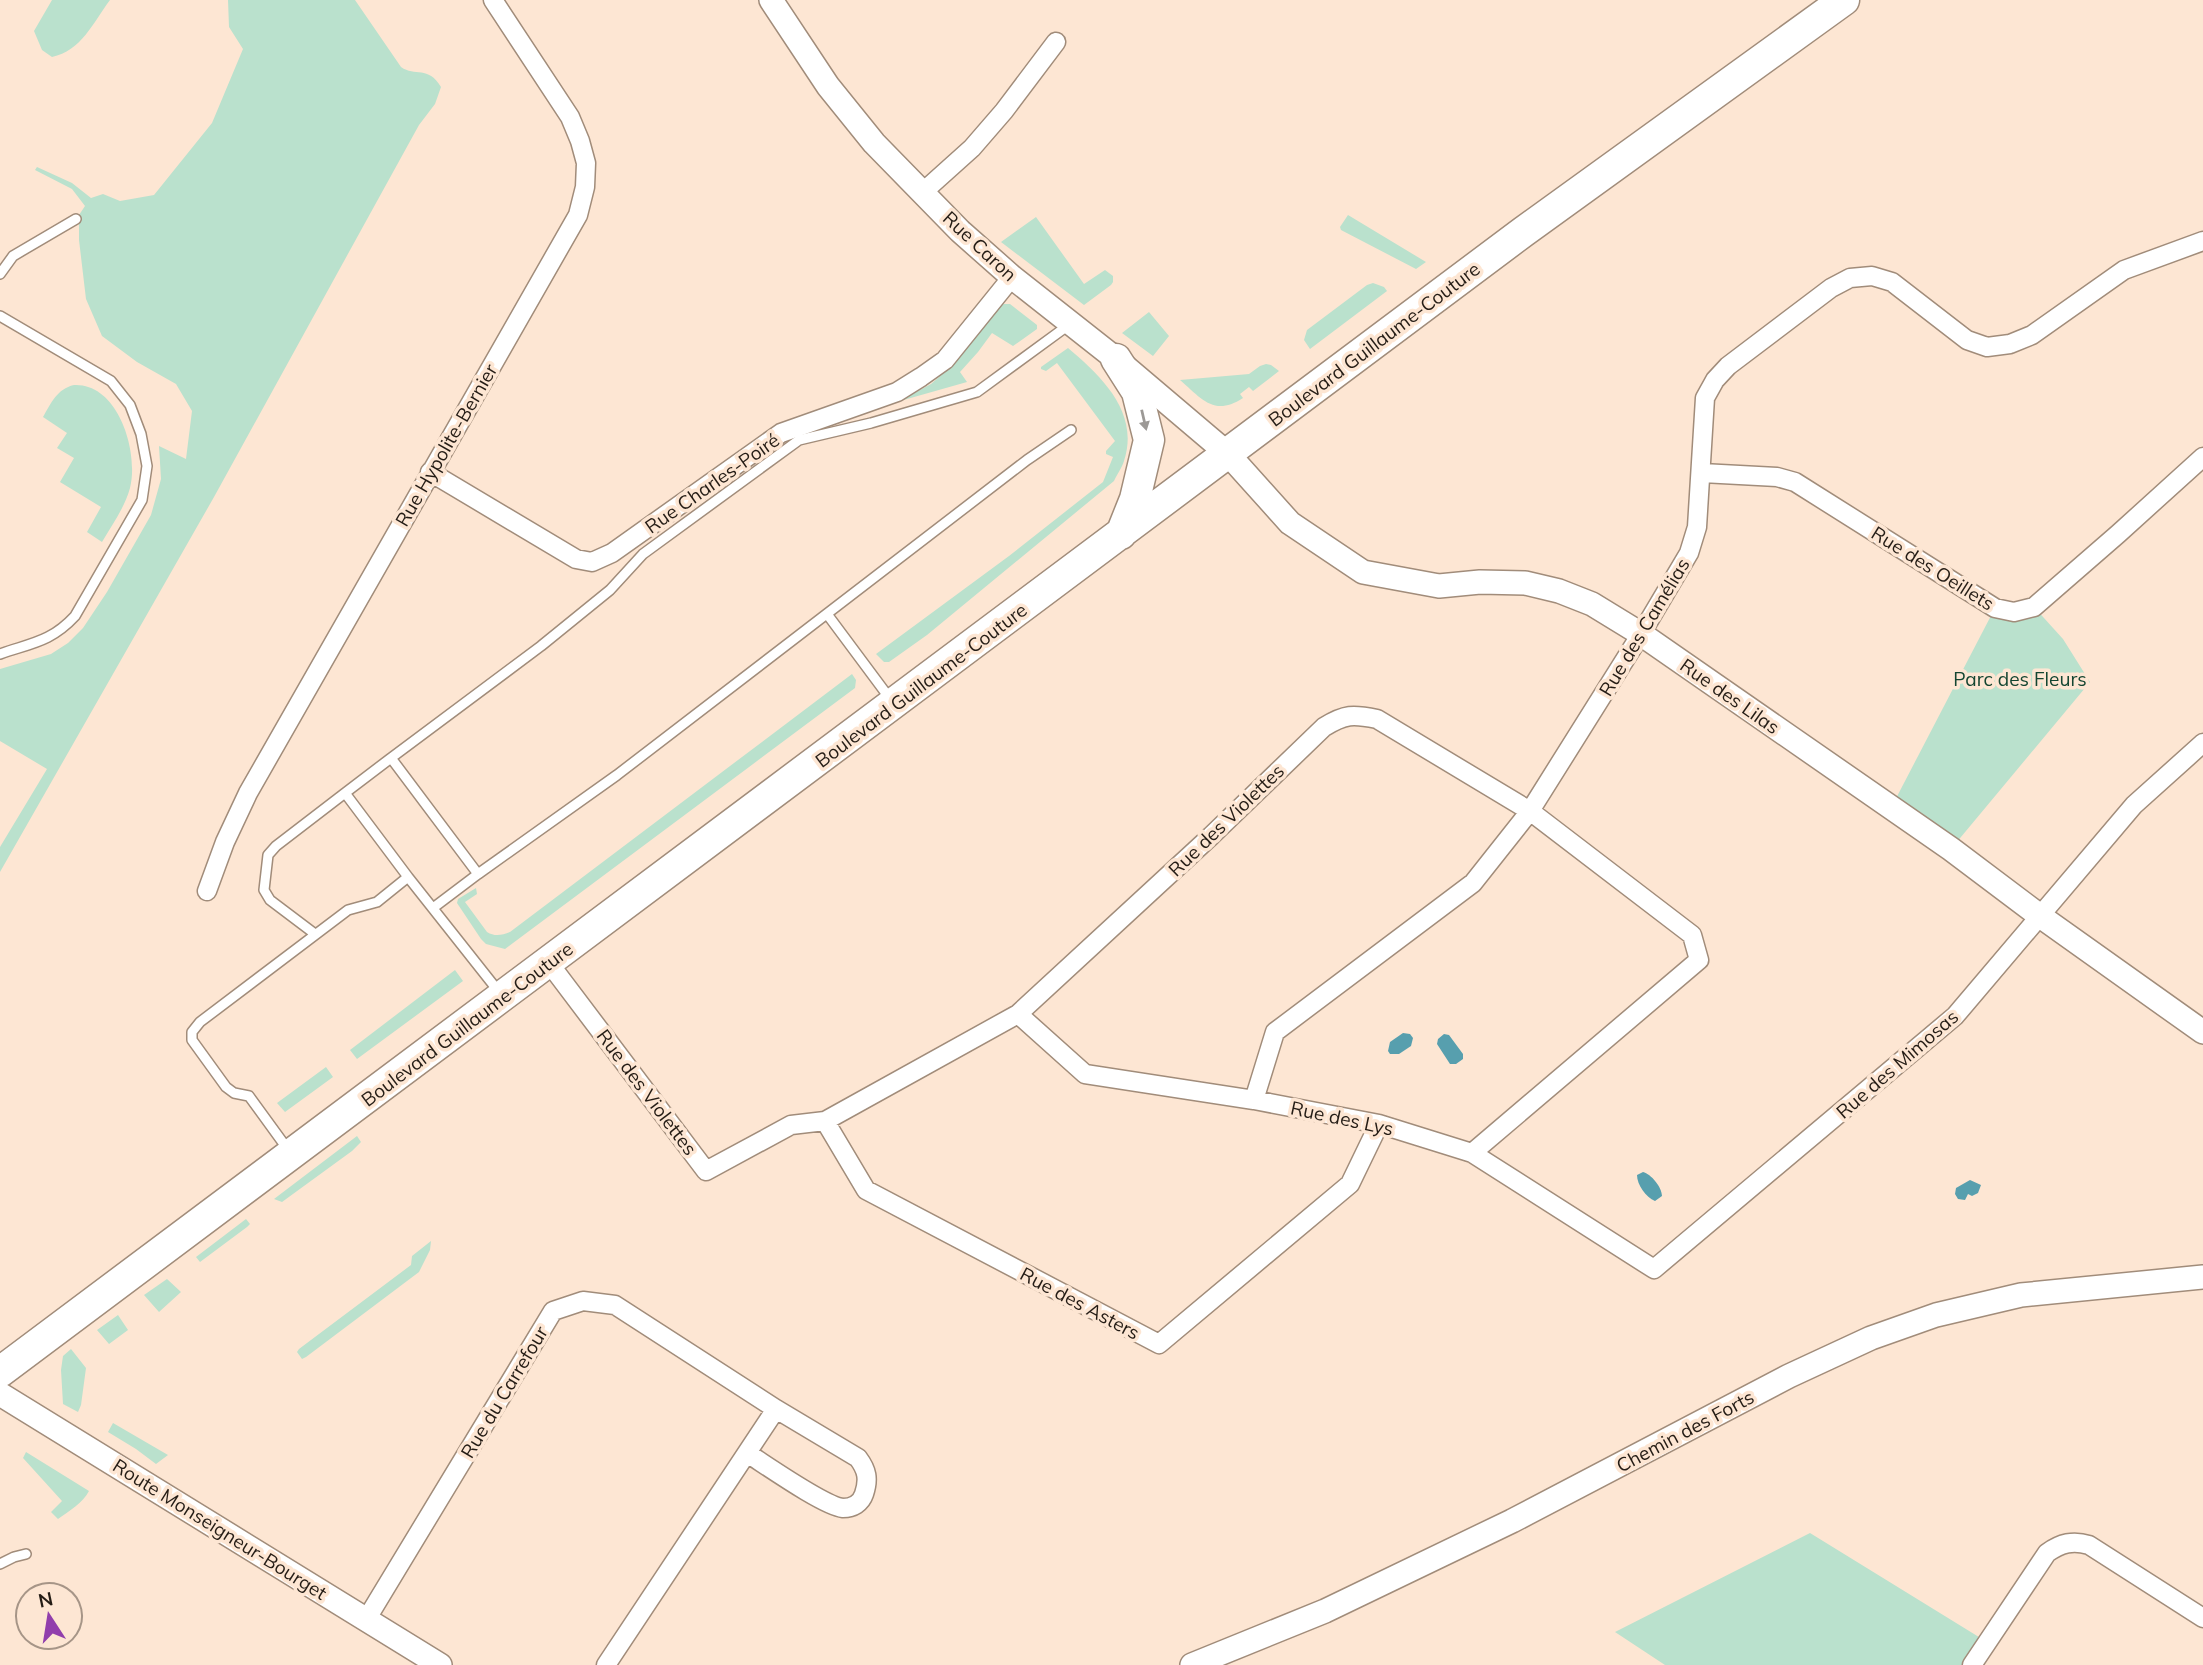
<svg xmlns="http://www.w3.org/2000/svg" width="2203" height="1665" viewBox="0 0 2203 1665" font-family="Mulish,sans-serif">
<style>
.green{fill:#bae1cd}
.water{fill:#579fae}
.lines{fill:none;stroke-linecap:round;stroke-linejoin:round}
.service-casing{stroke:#a18c7a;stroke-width:12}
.minor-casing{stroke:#a18c7a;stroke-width:21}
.tertiary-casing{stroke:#a18c7a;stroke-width:26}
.primary-casing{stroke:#a18c7a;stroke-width:33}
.service{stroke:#fff;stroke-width:9}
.minor{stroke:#fff;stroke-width:18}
.tertiary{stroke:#fff;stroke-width:23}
.primary{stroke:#fff;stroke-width:30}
.oneway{fill:#9c9996}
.labels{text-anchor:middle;stroke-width:7;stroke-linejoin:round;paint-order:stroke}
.street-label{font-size:19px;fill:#241c15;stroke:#fde6d3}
.park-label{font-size:19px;fill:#144531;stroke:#fde6d3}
</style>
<rect width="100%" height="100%" fill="#fde6d3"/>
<path class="green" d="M52 0H110C93 23 81 51 52 57L42 50 34 31Z
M228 0H355L401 67C415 77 428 65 441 87L435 104 419 125 214 497 0 872V847L47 769 0 741V669L51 654 68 643 83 628 107 592 151 515 161 479 159 446 186 459 192 411 176 384 137 362 102 336 86 299 79 240V215L85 206 72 189 35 170 37 167 72 183 91 198 103 194 120 201 154 195 212 123 243 49 229 27Z
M1348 215 1426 262 1416 269 1341 230 1340 227Z
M1036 217 1084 284 1105 270 1113 276V282L1111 285 1084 305 1001 242Z
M1373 283 1384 287 1387 291 1310 349 1304 340 1307 330 1367 285Z
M1004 304H1010L1037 325V329L1013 346 992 333 978 352 960 372 967 382 900 401 931 384 954 364 998 307Z
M1149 312 1169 336 1153 356 1122 333Z
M1068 348C1101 376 1140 412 1124 461 1122 468 1117 474 1114 481L927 635 889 662H884L876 654 1009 556 1103 482 1113 457 1106 454V451L1115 441 1057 363 1046 371 1041 369V367Z
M1266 364 1271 365 1279 371 1253 391 1249 387 1240 394 1243 398C1214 417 1202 399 1180 380L1249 374 1260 366Z
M74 385C119 383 139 453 130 488 125 507 112 525 102 542L87 532 101 507 60 482 74 458 57 448 67 433 43 417C51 403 57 389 74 385Z
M2034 607 2063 639 2090 682 1951 849 1891 808 1995 608Z
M852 674 856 680 855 688 505 949 486 944 481 939 457 903 458 899 476 888 477 894 465 902 487 932C495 937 502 935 510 932Z
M455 970 463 981 357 1059 350 1050Z
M326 1067 333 1077 285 1112 277 1103Z
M357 1136 361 1142 352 1151 282 1202 274 1199Z
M246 1219 250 1224 247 1227 200 1262 196 1257Z
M431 1241 430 1250 419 1272 306 1357 302 1359 297 1352 299 1349 411 1265 412 1256Z
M167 1279 181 1292 159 1312 144 1295Z
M118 1315 128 1330 109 1344 97 1330Z
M71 1349 86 1368 81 1405 78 1412 63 1404 61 1370 63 1356Z
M113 1423 168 1455 156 1464 136 1449 108 1432Z
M26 1452 89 1491C83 1503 69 1511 58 1519L51 1512 62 1501 23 1458Z
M1810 1533 1987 1642 1972 1665H1665L1615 1632Z"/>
<path class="water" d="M1403 1033 1410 1034 1413 1038 1411 1046 1399 1054H1390L1388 1051 1390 1042Z
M1444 1034 1449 1035 1463 1054V1059L1456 1064H1450L1437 1044 1438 1039Z
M1643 1172C1651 1174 1662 1187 1662 1196L1655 1201C1646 1197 1637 1185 1637 1175Z
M1970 1180 1981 1185 1978 1193 1972 1196 1968 1194 1965 1200 1958 1199 1955 1194 1956 1188Z"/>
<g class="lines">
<defs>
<path id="service" d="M0 274 13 256 76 219
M0 316 111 381 130 405 141 434 147 466 142 500 75 616C51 642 31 643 0 654
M827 614 891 700
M391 758 541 646 610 590 643 554 799 440 871 423 977 392 1070 324
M345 793 391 758 478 874 433 908
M478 874 617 775 1027 460 1071 430
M315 934 270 900 264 890 268 855 276 846 345 793 408 877
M289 1151 249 1096 234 1093 226 1087 192 1040V1032L200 1022 348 910 377 902 408 877 499 992
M0 1564 14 1557 26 1554"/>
<path id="minor" d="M923 192 972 148 1004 111 1056 42
M430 472 576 559 592 562 612 553 781 433 897 392 921 377 945 360 1012 277
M1702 473 1777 477 1795 482 1995 608 2014 612 2034 607 2118 534 2203 457
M207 891 225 842 248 793 578 215 585 187 586 163 580 141 570 117 493 0
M549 963 706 1171 791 1125 825 1121 1018 1014 1211 836 1324 727C1345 714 1353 714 1377 719L1530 811 1692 935 1699 960 1472 1153
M1018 1014 1085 1074 1254 1100 1379 1124 1472 1153 1654 1269 1955 1016 2134 805 2203 743
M1254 1100 1275 1032 1473 883 1530 811 1641 634 1689 553 1697 527 1705 398 1715 380 1728 366 1831 288 1850 278 1872 276 1892 282 1967 340 1987 347 2010 344 2032 335 2124 270 2203 241
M825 1121 866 1190 1159 1344 1350 1184 1379 1124
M366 1620 553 1311 583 1301 615 1305 776 1409 858 1458C867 1470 869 1479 864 1494 861 1503 853 1508 843 1508 824 1506 766 1465 747 1453
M606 1665 776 1409
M1972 1665 2047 1553C2061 1543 2073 1540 2089 1545L2203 1618"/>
<path id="tertiary" d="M771 0 828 86 874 143 960 231 1012 277 1116 359 1228 454 1290 523 1363 572 1439 586 1480 582 1525 583 1559 591 1592 604 1641 634 1951 849 2040 916 2203 1032
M0 1394 440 1665
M1192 1665 1325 1611 1512 1521 1789 1376 1871 1338 1936 1315 2021 1295 2203 1277"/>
<path id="primary" d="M1116 359 1137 392 1149 440 1135 499 1121 534
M0 1372 1523 232 1844 0"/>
</defs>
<use href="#service" class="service-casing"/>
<use href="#minor" class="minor-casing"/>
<use href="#tertiary" class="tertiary-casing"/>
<use href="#primary" class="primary-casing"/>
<use href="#service" class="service"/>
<use href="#minor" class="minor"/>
<use href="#tertiary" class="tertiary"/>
<use href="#primary" class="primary"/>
</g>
<defs><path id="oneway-solid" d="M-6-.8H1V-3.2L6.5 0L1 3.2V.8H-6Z" transform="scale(1.75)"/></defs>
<use class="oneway" href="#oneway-solid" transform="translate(1144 420) rotate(77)"/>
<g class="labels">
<g class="street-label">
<text transform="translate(980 246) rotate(43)" y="7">Rue Caron</text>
<text transform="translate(1374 344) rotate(-37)" y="7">Boulevard Guillaume-Couture</text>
<text transform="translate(446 445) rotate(-60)" y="7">Rue Hypolite-Bernier</text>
<text transform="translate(712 483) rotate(-35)" y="7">Rue Charles-Poiré</text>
<text transform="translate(1933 568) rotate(32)" y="7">Rue des Oeillets</text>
<text transform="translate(1644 627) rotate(-59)" y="7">Rue des Camélias</text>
<text transform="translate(921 685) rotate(-37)" y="7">Boulevard Guillaume-Couture</text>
<text transform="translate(1730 696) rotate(35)" y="7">Rue des Lilas</text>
<text transform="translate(1226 820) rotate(-44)" y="7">Rue des Violettes</text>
<text transform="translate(467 1024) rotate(-37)" y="7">Boulevard Guillaume-Couture</text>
<text transform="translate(1897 1064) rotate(-41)" y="7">Rue des Mimosas</text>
<text transform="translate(647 1092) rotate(53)" y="7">Rue des Violettes</text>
<text transform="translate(1342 1118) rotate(12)" y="7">Rue des Lys</text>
<text transform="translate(1080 1303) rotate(28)" y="7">Rue des Asters</text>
<text transform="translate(504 1392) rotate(-59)" y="7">Rue du Carrefour</text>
<text transform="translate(1685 1431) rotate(-28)" y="7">Chemin des Forts</text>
<text transform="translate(220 1529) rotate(32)" y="7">Route Monseigneur-Bourget</text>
</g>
<g class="park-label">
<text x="2020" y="686">Parc des Fleurs</text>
</g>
</g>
<g transform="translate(49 1616) rotate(348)"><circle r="33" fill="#fde6d3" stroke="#a69587" stroke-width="2"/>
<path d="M0-5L12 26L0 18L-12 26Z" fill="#913eac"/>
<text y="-10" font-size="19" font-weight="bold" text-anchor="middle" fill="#241c15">N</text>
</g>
</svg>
